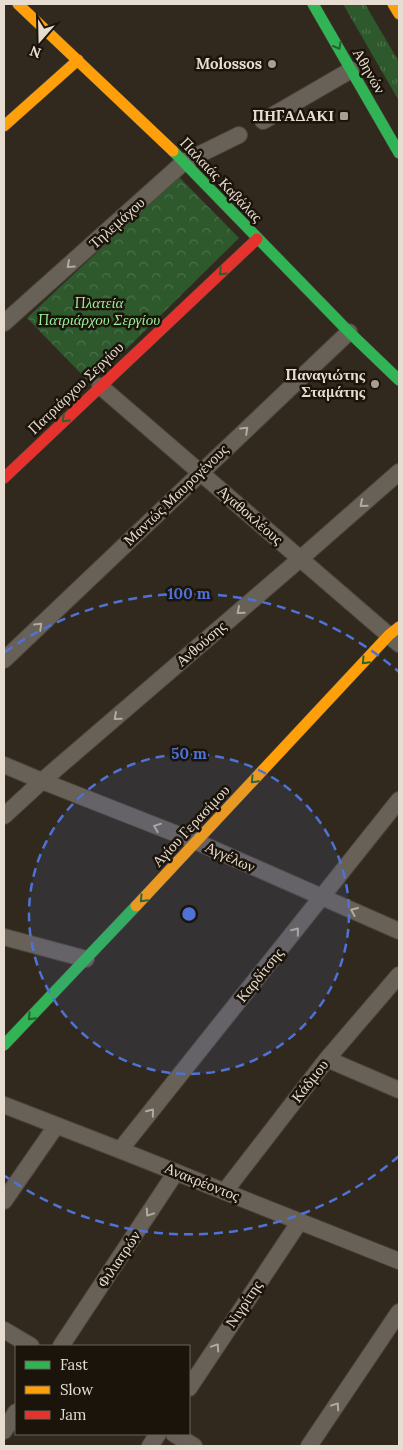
<svg xmlns="http://www.w3.org/2000/svg" width="403" height="1450" viewBox="0 0 403 1450" font-family="Lora,serif">
<style>
.grass{fill:url(#grass-tufts)}
.forest{fill:url(#forest-crowns)}
.lines{fill:none;stroke-linecap:round;stroke-linejoin:round}
.street-casing{stroke:#4d463c;stroke-width:18}
.fast-casing{stroke:#4d463c;stroke-width:12}
.slow-casing{stroke:#4d463c;stroke-width:12}
.jam-casing{stroke:#4d463c;stroke-width:12}
.street{stroke:#686158;stroke-width:16}
.fast{stroke:#30b455;stroke-width:11}
.slow{stroke:#ff9f0a;stroke-width:11}
.jam{stroke:#e5322d;stroke-width:11}
.oneway{stroke:#266430}
.oneway2{stroke:#b4ab9f}
.ring{fill:none;stroke:#4f72d6;stroke-width:2.5;stroke-dasharray:9 6}
.poi-dot{fill:#a79d91;stroke:#1b140b;stroke-width:2}
.labels{text-anchor:middle;stroke-width:5;stroke-linejoin:round;paint-order:stroke}
.poi-label{font-size:15px;font-weight:bold;fill:#e6dccf;stroke:#1b140b;text-anchor:end}
.street-label{font-size:15px;fill:#e6dccf;stroke:#1b140b}
.park-label{font-size:15px;font-style:italic;fill:#98f29b;stroke:#1b140b}
.centre{fill:#4f72d6;stroke:#1b140b;stroke-width:2.5}
.ring-label{font-size:15px;text-anchor:middle;font-weight:bold;fill:#4f72d6;stroke:#1b140b;stroke-width:5;stroke-linejoin:round;paint-order:stroke}
</style>
<defs>
<pattern id="grass-tufts" width="24" height="20" patternUnits="userSpaceOnUse" patternTransform="scale(1.25)"><rect width="24" height="20" fill="#2d592d"/><path d="M3 7l-1-3M5 7V3M7 7l1-3M15 17l-1-3M17 17v-4M19 17l1-3" fill="none" stroke="#4b704a"/></pattern>
<pattern id="forest-crowns" width="20" height="18" patternUnits="userSpaceOnUse" patternTransform="scale(1.25)"><rect width="20" height="18" fill="#2d592d"/><path d="M2 6a3 3 0 1 1 6 0M12 15a3 3 0 1 1 6 0" fill="none" stroke="#4b704a"/></pattern>
</defs>
<rect width="100%" height="100%" fill="#31291d"/>
<path class="grass" d="M343 4H365L399 62V101Z"/>
<path class="forest" d="M178 176 239 238 91 384 27 318Z"/>
<g class="lines">
<defs>
<path id="street" d="M263 121 351 70
M4 323 184 162 239 135
M100 386 399 644
M4 660 349 332
M4 765 42 781 197 842 399 931
M4 816 42 781 300 559 399 472
M4 937 86 959
M327 1059 399 1090
M4 1105 120 1150 399 1261
M120 1150 399 800
M225 1191 327 1059 399 975
M4 1201 56 1126
M4 1330 31 1346
M61 1346 176 1172
M189 1388 300 1221
M4 1431 16 1412
M174 1434 194 1446
M150 1446 158 1434
M309 1446 399 1312"/>
<path id="fast" d="M313 4 399 153
M173 151 349 332 399 380
M4 1045 136 906"/>
<path id="slow" d="M18 4 173 151
M393 4 399 14
M4 126 78 60
M136 906 389 635 399 627"/>
<path id="jam" d="M4 478 257 239"/>
</defs>
<use href="#street" class="street-casing"/>
<use href="#fast" class="fast-casing"/>
<use href="#slow" class="slow-casing"/>
<use href="#jam" class="jam-casing"/>
<use href="#street" class="street"/>
<use href="#fast" class="fast"/>
<use href="#slow" class="slow"/>
<use href="#jam" class="jam"/>
</g>
<defs><path id="oneway-chevron" d="M-2-3.5L2.5 0L-2 3.5" fill="none" stroke-width="1.6" stroke-linecap="round" stroke-linejoin="round" transform="scale(1.25)"/></defs>
<g class="oneway">
<use href="#oneway-chevron" transform="translate(338 46) rotate(60)"/>
<use href="#oneway-chevron" transform="translate(222 272) rotate(137)"/>
<use href="#oneway-chevron" transform="translate(65 419) rotate(136)"/>
<use href="#oneway-chevron" transform="translate(365 661) rotate(133)"/>
<use href="#oneway-chevron" transform="translate(254 780) rotate(133)"/>
<use href="#oneway-chevron" transform="translate(143 899) rotate(133)"/>
<use href="#oneway-chevron" transform="translate(31 1017) rotate(134)"/>
</g>
<g class="oneway2">
<use href="#oneway-chevron" transform="translate(70 265) rotate(138)"/>
<use href="#oneway-chevron" transform="translate(245 430) rotate(-43)"/>
<use href="#oneway-chevron" transform="translate(363 504) rotate(139)"/>
<use href="#oneway-chevron" transform="translate(240 611) rotate(139)"/>
<use href="#oneway-chevron" transform="translate(39 626) rotate(-44)"/>
<use href="#oneway-chevron" transform="translate(117 717) rotate(139)"/>
<use href="#oneway-chevron" transform="translate(157 827) rotate(-159)"/>
<use href="#oneway-chevron" transform="translate(354 911) rotate(-157)"/>
<use href="#oneway-chevron" transform="translate(296 931) rotate(-51)"/>
<use href="#oneway-chevron" transform="translate(151 1112) rotate(-51)"/>
<use href="#oneway-chevron" transform="translate(149 1213) rotate(124)"/>
<use href="#oneway-chevron" transform="translate(216 1347) rotate(-56)"/>
<use href="#oneway-chevron" transform="translate(336 1406) rotate(-56)"/>
</g>
<circle cx="189" cy="914" r="160" fill="#4f72d6" fill-opacity=".12"/>
<g class="ring">
<circle cx="189" cy="914" r="160"/>
<path d="M399 1156A320 320 0 0 1 5 1176M5 652A320 320 0 0 1 399 672"/>
</g>
<g class="poi-dot">
<circle cx="272" cy="64" r="5"/>
<rect x="339" y="111" width="10" height="10" rx="2.5"/>
<circle cx="375" cy="384" r="5"/>
</g>
<g class="labels">
<g class="poi-label">
<text x="262" y="69">Molossos</text>
<text x="334" y="121">ΠΗΓΑΔΑΚΙ</text>
<text x="365" y="380">Παναγιώτης<tspan x="365" dy="17">Σταμάτης</tspan></text>
</g>
<g class="street-label">
<text transform="translate(369 71) rotate(60)" y="5">Αθηνών</text>
<text transform="translate(221 180) rotate(46)" y="5">Παλαιάς Καβάλας</text>
<text transform="translate(117 223) rotate(-42)" y="5">Τηλεμάχου</text>
<text transform="translate(76 388) rotate(-44)" y="5">Πατριάρχου Σεργίου</text>
<text transform="translate(176 495) rotate(-44)" y="5">Μαντώς Μαυρογένους</text>
<text transform="translate(250 515) rotate(41)" y="5">Αγαθοκλέους</text>
<text transform="translate(201 644) rotate(-41)" y="5">Ανθούσης</text>
<text transform="translate(191 826) rotate(-47)" y="5">Αγίου Γερασίμου</text>
<text transform="translate(230 857) rotate(24)" y="5">Αγγέλων</text>
<text transform="translate(260 975) rotate(-51)" y="5">Καρδίτσης</text>
<text transform="translate(310 1081) rotate(-52)" y="5">Κάδμου</text>
<text transform="translate(202 1182) rotate(22)" y="5">Ανακρέοντος</text>
<text transform="translate(119 1259) rotate(-56)" y="5">Φιλιατρών</text>
<text transform="translate(244 1304) rotate(-56)" y="5">Νιγρίτης</text>
</g>
<g class="park-label">
<text x="99" y="308">Πλατεία<tspan x="99" dy="17">Πατριάρχου Σεργίου</tspan></text>
</g>
</g>
<circle cx="189" cy="914" r="8" class="centre"/>
<g class="ring-label">
<text x="189" y="599">100 m</text>
<text x="189" y="759">50 m</text>
</g>
<rect width="403" height="1450" fill="none" stroke="#e6dccf" stroke-width="10"/>
<rect x="15" y="1345" width="175" height="90" fill="#1b140b" stroke="#6c6459"/>
<rect x="25" y="1361" width="25" height="8" fill="#30b455" stroke="#6c6459"/>
<text x="60" y="1370" font-size="15" fill="#e6dccf">Fast</text>
<rect x="25" y="1386" width="25" height="8" fill="#ff9f0a" stroke="#6c6459"/>
<text x="60" y="1395" font-size="15" fill="#e6dccf">Slow</text>
<rect x="25" y="1411" width="25" height="8" fill="#e5322d" stroke="#6c6459"/>
<text x="60" y="1420" font-size="15" fill="#e6dccf">Jam</text>
<g transform="translate(40 40) rotate(200)" stroke="#1b140b" stroke-width="4" paint-order="stroke">
<path d="M0-4L9 19L0 12L-9 19Z" fill="#e6dccf"/>
<text y="-8" font-size="14" font-weight="bold" text-anchor="middle" fill="#e6dccf">N</text>
</g>
</svg>
